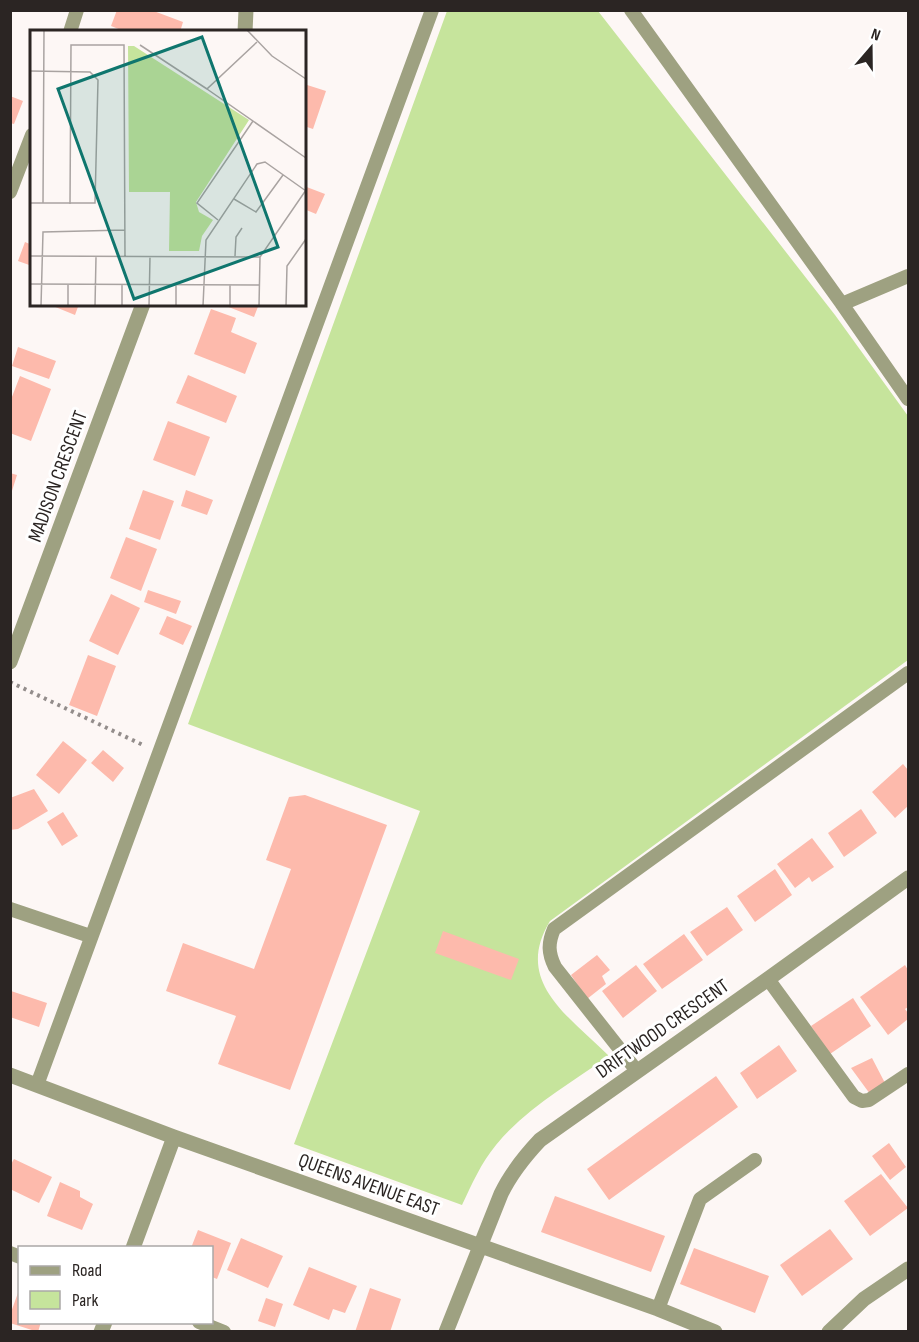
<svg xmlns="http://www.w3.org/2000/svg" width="919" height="1342" viewBox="0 0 919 1342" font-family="'Sofia Sans Condensed',sans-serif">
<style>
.green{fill:#c6e49c}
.building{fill:#fdbaac}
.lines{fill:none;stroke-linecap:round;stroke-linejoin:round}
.path{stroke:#938d8b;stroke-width:4;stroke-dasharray:3 4.5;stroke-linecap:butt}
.service{stroke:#9ea181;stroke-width:14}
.minor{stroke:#9ea181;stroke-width:15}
.labels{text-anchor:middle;stroke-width:6;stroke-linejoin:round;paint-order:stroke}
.street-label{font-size:20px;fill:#2b2523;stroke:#fff}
.inset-road{fill:none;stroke:#a9a3a1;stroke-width:1.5}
.view{fill:#0f766e;fill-opacity:0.15;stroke:#0f766e;stroke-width:3}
.inset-edge{fill:none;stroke:#2b2523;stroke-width:3}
</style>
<rect width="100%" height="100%" fill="#fdf7f5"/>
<path class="green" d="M447 11H598L835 315 908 416V660L550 921C513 982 569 1016 609 1056 571 1083 526 1108 496 1145 481 1163 472 1184 462 1205L294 1144 420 811 188 724Z"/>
<path class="building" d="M117 10H151L183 22 180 32H126L111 26Z
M304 84 326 91 313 129 304 126Z
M10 96 23 101 14 124 10 123Z
M304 186 325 194 316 214 304 209Z
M25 242 32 245V266L18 261Z
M48 304H79L75 315Z
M221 304H259L254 317Z
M211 309 236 318 231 332 257 343 245 374 194 354Z
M18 347 56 361 49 379 12 366Z
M188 375 237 396 226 423 176 403Z
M20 376 51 389 31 441 10 433V402Z
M168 421 210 437 195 476 153 460Z
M10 473 17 475 11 494H10Z
M143 490 174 501 160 540 129 529Z
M186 490 213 500 207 515 181 506Z
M126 537 157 549 141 591 110 578Z
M148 590 181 601 176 614 144 602Z
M111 594 140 608 118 655 89 641Z
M167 616 192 626 183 645 159 634Z
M88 655 116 666 97 716 69 705Z
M63 741 87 760 59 794 36 775Z
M103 750 124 768 113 782 91 763Z
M903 764 908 770V806L895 818 872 792Z
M34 789 48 811 18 829 10 830V798Z
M305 795 387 825 290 1090 218 1064 236 1016 166 991 183 943 254 969 291 869 266 860 289 797Z
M861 809 877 833 844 857 828 833Z
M63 812 78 836 62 846 47 822Z
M812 838 834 867 812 882 809 877 795 888 777 864Z
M775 869 792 895 755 922 737 896Z
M727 907 743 930 707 956 690 932Z
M443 931 519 959 511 980 435 953Z
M684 934 703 960 662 989 643 964Z
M597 955 610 970 602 976 606 984 587 999 571 975Z
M636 965 657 991 623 1018 602 991Z
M905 965 908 970V1007L905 1009 908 1013V1019L888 1035 860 997Z
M11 991 47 1003 39 1027 10 1017Z
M853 998 871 1026 830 1054 811 1026Z
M779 1045 797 1071 757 1099 740 1073Z
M872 1058 885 1083 870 1094 851 1068Z
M716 1076 738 1107 609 1200 587 1169Z
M889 1143 906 1167 890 1180 872 1156Z
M14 1159 52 1177 39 1203 10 1189V1166Z
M881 1174 908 1208 870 1236 844 1201Z
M60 1182 80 1191V1197L93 1204 82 1230 47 1216Z
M555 1196 665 1236 651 1272 541 1232Z
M830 1229 853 1259 802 1296 780 1265Z
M198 1230 231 1243 217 1279 212 1277V1248H191Z
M241 1238 283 1256 268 1288 227 1270Z
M694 1248 769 1276 755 1313 680 1284Z
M309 1267 357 1286 345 1313 333 1309 329 1320 293 1305Z
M370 1288 401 1299 390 1332H355Z
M19 1290 20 1322H41L38 1332 10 1323V1315Z
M266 1298 283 1304 275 1327 258 1321Z"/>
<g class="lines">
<path class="path" d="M10 682 143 745"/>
<path class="service" d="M631 10 842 304
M70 32 77 10
M10 192 32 135
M908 276 842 304 908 399
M10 909 90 936
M768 979 854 1097 862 1101 869 1100 908 1074
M637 1071 555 967C548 953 548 943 554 929L908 673
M37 1085 432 10
M10 1253 20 1257
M658 1309 700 1199 755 1160
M199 1322 224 1332"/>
<path class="minor" d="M245 32 246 10
M10 662 143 304
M10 1075 174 1137 658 1309 715 1332
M133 1248 174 1137
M101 1332 105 1322
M446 1332 501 1194C511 1173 524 1157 540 1140L768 979 908 878
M829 1332 864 1299 908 1269"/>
</g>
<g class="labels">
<g class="street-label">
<text transform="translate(57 476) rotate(-70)" y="7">MADISON CRESCENT</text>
<text transform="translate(662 1028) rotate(-35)" y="7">DRIFTWOOD CRESCENT</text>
<text transform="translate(369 1184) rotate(20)" y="7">QUEENS AVENUE EAST</text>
</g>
</g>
<g transform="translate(30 30)">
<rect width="276" height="276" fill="#fdf7f5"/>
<path d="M98 16H104L219 90 166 172 169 182 183 190 172 206 169 221H139L140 162H99Z" fill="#c6e49c"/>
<path class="inset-road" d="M217 0 242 26 276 49M227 12 177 59 276 128M110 15 177 59M0 41 60 42 68 50 65 173H0M204 169 226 182 253 145M13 173 14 0M40 174 41 15H94L95 227M188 190 167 173 223 91M0 226 230 227M205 226 206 207 212 198M0 254 229 255M146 255V276M11 276 13 202 95 200M38 276V254M65 276 66 227M92 276V254M119 276 120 227M173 276 176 210 227 134 235 132 276 161M200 276V255M229 276 230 227 276 160M256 276 257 236 276 209"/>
<path class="view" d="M172 7 248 217 104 269 28 59Z"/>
<rect width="276" height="276" class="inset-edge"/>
</g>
<rect width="919" height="1342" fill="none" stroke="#2b2523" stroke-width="24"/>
<rect x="18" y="1246" width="195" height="78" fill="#ffffff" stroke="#aaa8a7" stroke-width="1.5"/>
<rect x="30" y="1266" width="30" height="9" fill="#9ea181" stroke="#aaa8a7" stroke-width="1.5"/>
<text x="72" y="1276" font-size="18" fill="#2b2523">Road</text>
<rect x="30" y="1291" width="30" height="18" fill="#c6e49c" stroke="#aaa8a7" stroke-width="1.5"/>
<text x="72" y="1306" font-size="18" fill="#2b2523">Park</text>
<g transform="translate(871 48) rotate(20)" stroke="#ffffff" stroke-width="4.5" paint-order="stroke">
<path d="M0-4.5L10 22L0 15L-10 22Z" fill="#2b2523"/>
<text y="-9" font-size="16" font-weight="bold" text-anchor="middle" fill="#2b2523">N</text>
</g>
</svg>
